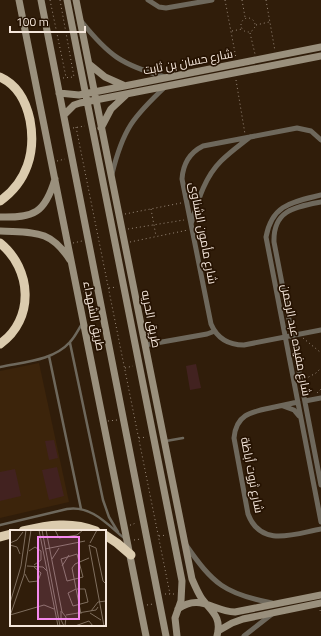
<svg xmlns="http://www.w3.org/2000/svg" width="321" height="636" viewBox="0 0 321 636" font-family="'Titillium Web',Cairo,sans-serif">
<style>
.built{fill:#3c240b}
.green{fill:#422220}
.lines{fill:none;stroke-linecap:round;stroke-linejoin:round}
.path{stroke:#9a8a7b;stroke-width:1;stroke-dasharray:1 3;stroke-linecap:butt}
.lane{stroke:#6e685c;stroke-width:2.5}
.street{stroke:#6e685c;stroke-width:5}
.secondary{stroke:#9a907d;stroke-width:7}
.highway{stroke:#dbcbae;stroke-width:9}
.labels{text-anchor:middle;stroke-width:3.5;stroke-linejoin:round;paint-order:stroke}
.street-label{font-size:12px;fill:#f5e7dc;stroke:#261302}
.inset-road{fill:none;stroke:#7f6e5e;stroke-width:1}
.view{fill:#f689ee;fill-opacity:0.15;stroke:#f689ee;stroke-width:2}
.inset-edge{fill:none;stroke:#f5e7dc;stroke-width:2}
</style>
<rect width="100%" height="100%" fill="#301d0a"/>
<path class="built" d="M39 363 69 502 0 518V371Z"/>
<path class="green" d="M196 364 201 388 190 390 186 366Z
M54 440 58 458 49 460 45 441Z
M57 467 64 496 49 500 42 470Z
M15 469 21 496 0 501V472Z"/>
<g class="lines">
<path class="path" d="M50 0 66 77
M60 0 74 77
M225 0 236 58
M242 0 245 17
M266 0 275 51
M241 25a7 7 0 1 1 14 0a7 7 0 1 1-14 0Z
M256 25 269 22
M232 31 242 29
M250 33 255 54
M63 78 73 77
M236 80 245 134
M76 127 170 594
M73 128 85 126
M57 161 65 159
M151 209 156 236
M125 214 181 203
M128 229 184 220
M130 242 188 230
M73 243 82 241
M109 288 117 287
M83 291 91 290
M303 338 320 352
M125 368 133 366
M305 379 316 373 320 369
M317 393 321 389
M108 421 117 420
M139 438 147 437
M130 525H133L136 521
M159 536 167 535
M134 540 141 539
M165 594H176
M147 605 153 604
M320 610 321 614"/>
<path class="lane" d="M70 343 103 500 109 517 118 532
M49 356 81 509
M0 367C23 362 53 361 70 342 75 337 78 330 82 324
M166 441 183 438
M0 525 67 509C91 505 107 524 124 538"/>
<path class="street" d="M148 0 159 7 166 8 212 0
M81 21C109 56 122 65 165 77
M321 140 311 131 297 128 203 146C189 153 183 164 182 179L211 324C217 338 228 345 244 345L321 330
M112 174C123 129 133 117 166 86
M321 195C293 202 272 204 266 237L321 522
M321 202C295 207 273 210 274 242L321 485
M191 224C198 201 204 178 221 161 230 152 240 145 250 137
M145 345 207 334 215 331
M305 401 321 398
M298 402C289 404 279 406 270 408 250 412 236 415 234 438L248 514C261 548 294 534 321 529
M283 406 294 410 299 416
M186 545C213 584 225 594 272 603
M244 636 272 614"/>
<path class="secondary" d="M19 0 146 636
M41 0 166 636
M67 0 182 581 181 601 175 618 177 636
M76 0 192 579C195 586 198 593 202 599 212 612 222 617 217 636
M89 64 105 77 123 85
M59 93 79 95 321 47
M64 115 74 105 80 103 321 56
M101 128 111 109 126 95
M0 217C34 218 45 213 55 179
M0 231C34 233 50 229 70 260
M178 609C200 593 212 611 235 612L321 595
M218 631 232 623 243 619 321 603"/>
<path class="highway" d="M0 77C18 85 26 101 30 120 36 152 27 182 0 201
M0 243C32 269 35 319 0 344
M23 531C48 525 71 521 96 531
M105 535 117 543 131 555
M0 537 11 534"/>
</g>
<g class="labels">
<g class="street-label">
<text transform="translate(188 62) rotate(-11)" y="4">شارع حسان بن ثابت</text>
<text transform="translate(203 233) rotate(79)" y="4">شارع مأمون الشناوى</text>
<text transform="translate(94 316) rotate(79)" y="4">طريق الشهداء</text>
<text transform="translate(151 319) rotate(79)" y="4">طريق الحريه</text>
<text transform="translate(296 340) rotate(79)" y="4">شارع مفيده عبد الرحمن</text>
<text transform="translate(252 475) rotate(79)" y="4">شارع ثروت أباظة</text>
</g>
</g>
<g transform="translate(10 530)">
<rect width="96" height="96" fill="#301d0a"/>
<path class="inset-road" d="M29 0 48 96M32 0 50 96M36 0 52 82 56 87 55 96M45 0 49 8 67 5 73 0M0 13 7 10 13 2M80 13 87 0M0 15 7 17 10 24M79 15 94 96M79 15 86 18 93 51 96 54M35 19 75 11M19 21 25 17 31 21V30L24 35M67 24 73 47 57 51 51 29ZM42 29 49 18M17 36 33 37 37 41M52 36 59 25M15 44 19 52 28 51 31 43 24 37M66 59 58 63 63 76 78 72 75 59H67M0 73 11 36 16 0M51 81V90L54 96M81 81 88 72 96 71M80 83 91 90M71 84 62 38 65 34 79 28M0 85 34 75 44 79M56 85 86 80 88 77M0 86 14 45 21 0M65 96 79 91 83 96"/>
<path class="view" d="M28 7H69V89H28Z"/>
<rect width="96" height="96" class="inset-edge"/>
</g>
<path d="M10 26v6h75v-6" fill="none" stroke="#f5e7dc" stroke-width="2"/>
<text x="16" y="26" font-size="12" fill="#f5e7dc" stroke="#261302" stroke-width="3" paint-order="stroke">100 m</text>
</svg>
